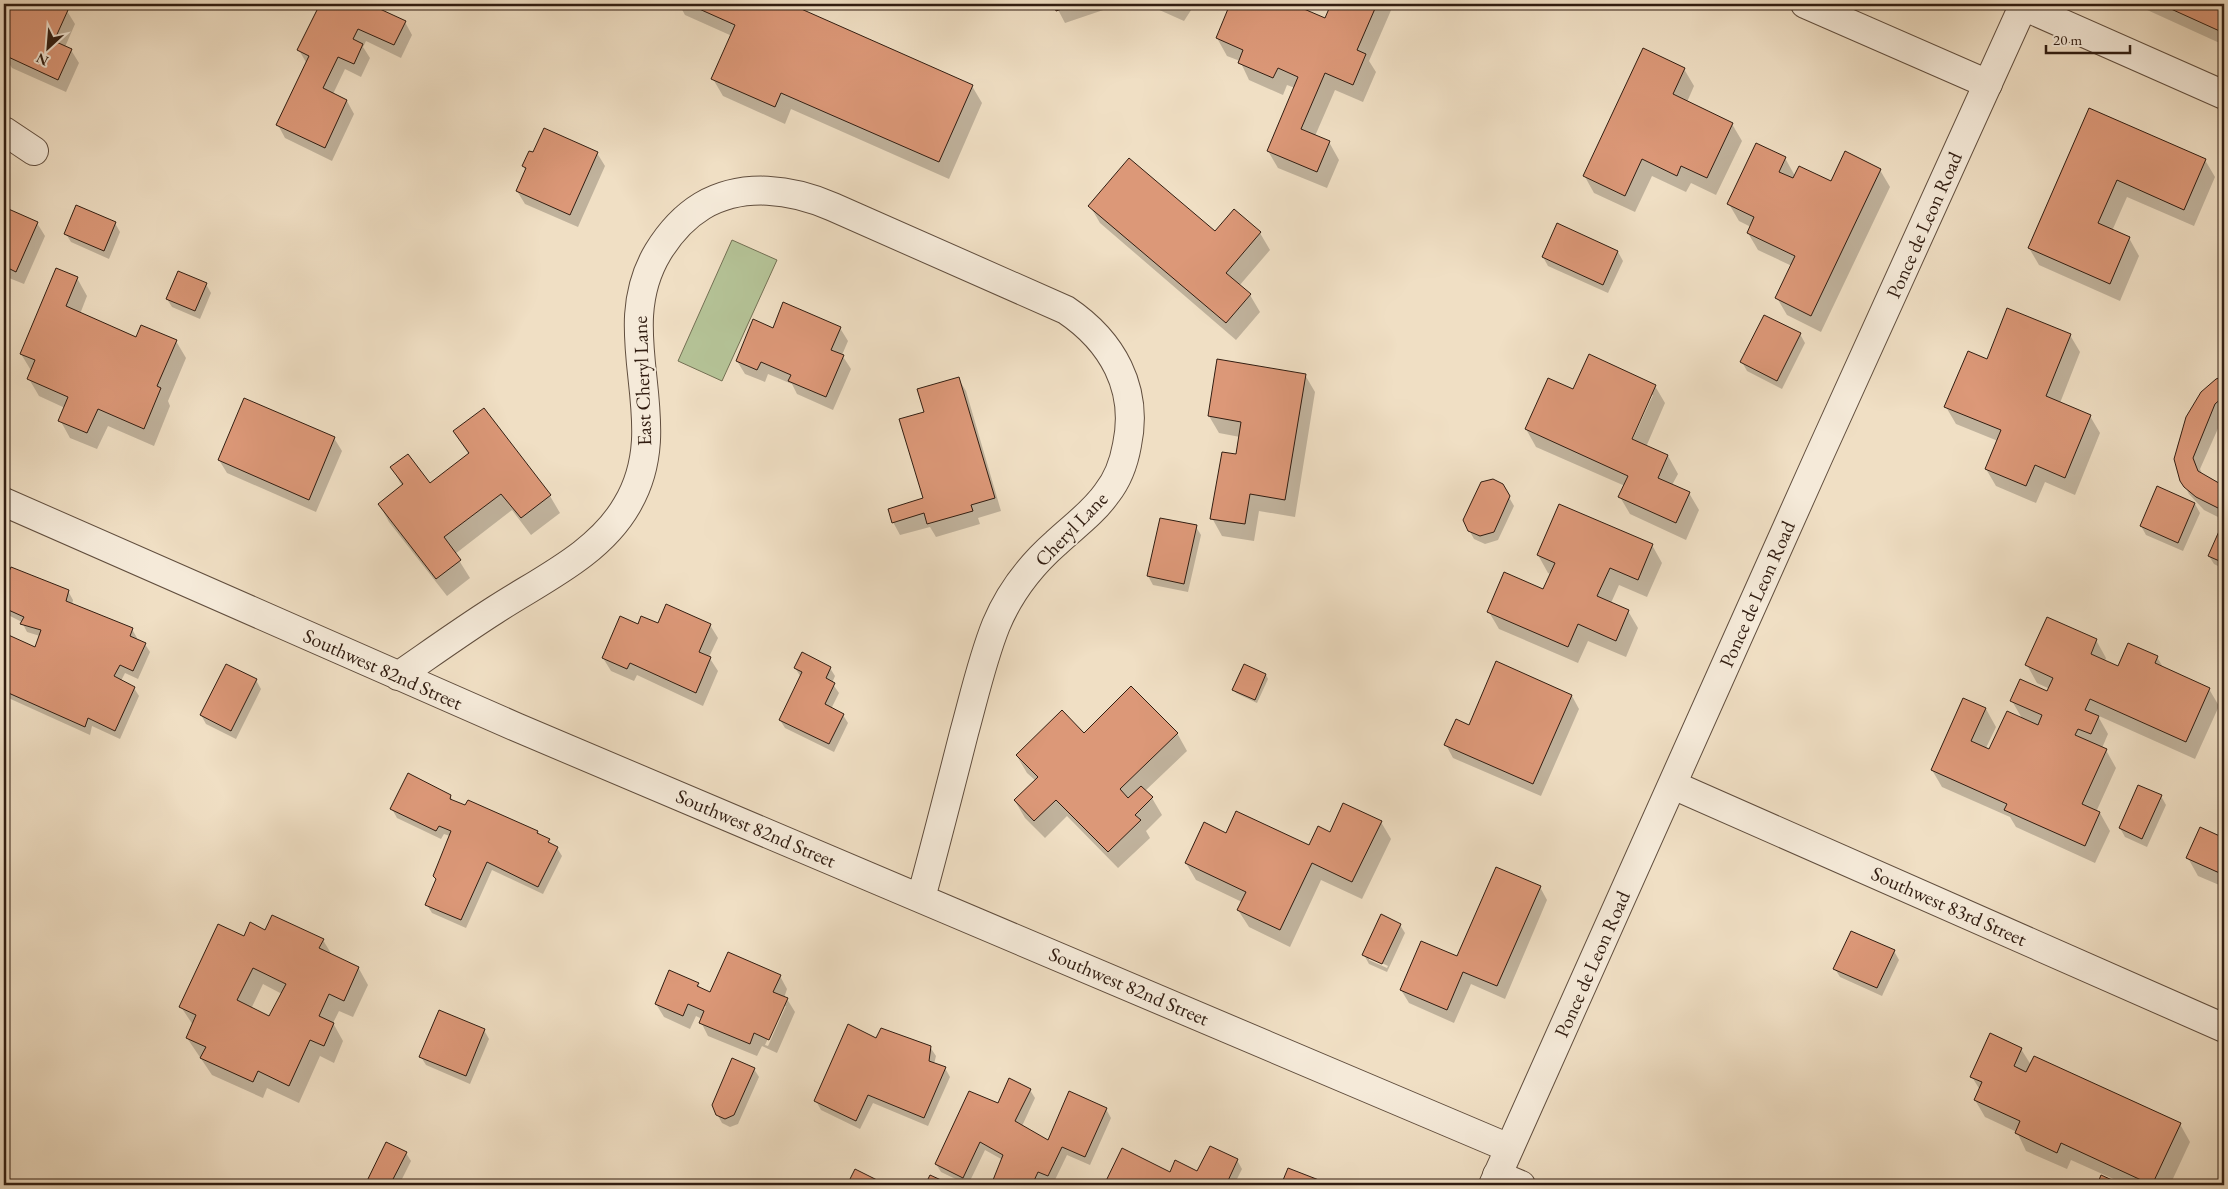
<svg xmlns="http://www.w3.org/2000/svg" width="2228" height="1189" viewBox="0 0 2228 1189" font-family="'EB Garamond',serif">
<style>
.green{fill:#b5c397;stroke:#737054}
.shadow{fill:#0003;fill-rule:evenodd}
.building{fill:#dc9878;stroke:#311d11;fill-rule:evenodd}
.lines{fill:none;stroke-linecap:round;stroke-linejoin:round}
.minor-casing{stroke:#614e3e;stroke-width:30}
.tertiary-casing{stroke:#614e3e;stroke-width:30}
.minor{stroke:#f5ead9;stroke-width:28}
.tertiary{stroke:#f5ead9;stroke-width:28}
.labels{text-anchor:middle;stroke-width:4;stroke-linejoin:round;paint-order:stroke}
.street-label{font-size:20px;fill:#311d11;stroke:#f5ead9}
</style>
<rect width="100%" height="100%" fill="#f0dfc4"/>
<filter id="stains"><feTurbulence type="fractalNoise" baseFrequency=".004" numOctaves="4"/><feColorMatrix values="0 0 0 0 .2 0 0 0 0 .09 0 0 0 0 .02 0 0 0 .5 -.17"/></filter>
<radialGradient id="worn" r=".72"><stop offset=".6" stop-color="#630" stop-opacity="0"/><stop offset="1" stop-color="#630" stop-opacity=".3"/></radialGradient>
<path class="green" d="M732 240 777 260 722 381 678 361Z"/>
<path class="shadow" d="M4 4H51L67 11 75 24 65 47 71 50 79 63 66 92 12 68 7 60 4 59Z
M321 4H375L376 8 405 22 412 35 401 58 366 41 363 47 370 58 361 77 345 69 333 94 347 101 354 114 332 161 285 138 278 125 307 64 299 50Z
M679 4H786L972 86 982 103 949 179 791 109 785 124 723 96 713 79 732 36 685 15Z
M1055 4H1121L1065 23Z
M1146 4H1195L1184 21Z
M1232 4H1305L1310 13 1326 20 1332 4H1389L1392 8 1369 61 1376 72 1363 102 1335 90 1315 136 1329 142 1339 160 1327 188 1278 168 1268 151 1295 88 1287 85 1283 95 1249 80 1240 61 1227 56 1217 38Z
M2142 4H2224V45L2145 9Z
M1684 69 1694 86 1687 102 1732 124 1742 141 1716 195 1691 183 1686 192 1652 176 1635 212 1594 193 1584 175Z
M2090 109 2205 160 2215 177 2194 226 2127 197 2112 231 2129 238 2139 256 2120 301 2039 265 2029 248Z
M597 153 605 166 578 227 525 204 517 191 526 171 523 166Z
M1785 158 1795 176 1832 182 1880 170 1890 187 1821 332 1787 315 1777 298 1792 266 1758 250 1748 233 1751 227 1739 221 1729 204Z
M1090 206 1215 233 1234 211 1260 233 1270 250 1239 286 1250 295 1260 312 1236 340 1100 223Z
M4 208 37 223 45 236 24 284 4 276Z
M115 223 120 232 109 259 71 242 66 234Z
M1618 252 1623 261 1608 293 1548 266 1543 257Z
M77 278 87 296 80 314 137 338 176 341 186 358 168 401 170 406 154 446 108 426 97 449 70 438 60 420 65 408 39 396 29 379 32 372 21 354Z
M206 284 211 293 200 319 172 307 167 299Z
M840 328 848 341 842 355 851 369 833 410 797 394 792 384 768 374 765 382 745 374 737 361 773 329Z
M1800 334 1805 343 1782 389 1747 371 1742 362Z
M2070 335 2080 352 2060 403 2090 416 2100 433 2075 495 2045 482 2036 503 1996 486 1986 469 1998 441 1956 424 1946 407 1987 360Z
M1305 375 1315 392 1295 517 1259 511 1254 541 1222 536 1212 518 1237 456 1240 437 1219 433 1209 416Z
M2224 377V415L2200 469 2203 476 2224 488V513L2219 504 2217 505 2224 520 2204 510 2189 494 2176 467 2177 447 2187 418 2217 380Z
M958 378 966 391 1001 511 978 518 980 524 936 537 930 527 900 535 893 522 924 499 926 413Z
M1655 386 1665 403 1646 447 1668 456 1678 474 1672 485 1689 493 1699 510 1686 540 1630 514 1620 497 1625 486 1536 447 1526 429 1574 391ZM1650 395H1653L1630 445 1628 444Z
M454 432 550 496 560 513 531 535 512 510 455 554 470 578 447 596 389 522 379 504 402 486 392 468 430 485 469 455Z
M334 438 342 451 316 512 227 473 219 460Z
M1502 485 1514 506 1498 540 1485 544 1474 539 1469 530Z
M2195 504 2200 513 2183 551 2146 535 2141 526Z
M2224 523V569L2214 564 2209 556Z
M1196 527 1201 535 1188 592 1153 585 1148 576Z
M1652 545 1662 563 1647 597 1619 585 1611 603 1628 611 1638 628 1626 657 1588 641 1578 663 1499 629 1489 612 1544 590 1551 574 1548 573 1538 555Z
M11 568 68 591 73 600 72 605 132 629 137 638 136 640 145 644 150 652 138 679 125 673 121 681 134 688 139 696 120 739 92 726 90 735 4 696V634L36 649 40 636 27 632 22 622 4 613V586Z
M710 625 718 638 709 657 718 671 703 706 637 675 634 681 611 671 603 658 638 626Z
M2096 640 2106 658 2105 661 2118 667 2157 657 2164 669 2209 689 2219 706 2195 759 2099 716V718L2108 734 2102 748 2106 750 2116 768 2096 812 2100 813 2110 831 2095 863 2016 827 2010 817 1942 787 1932 770 1964 700 1986 709 1996 727 1986 748 1990 751 2023 720 2012 701 2048 693 2050 689 2037 683 2027 665Z
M1245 666 1266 675 1268 679 1257 703 1236 693 1234 690Z
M795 668H830L835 676 832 683 839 693 831 709 843 715 848 723 834 752 785 728 780 720 801 677Z
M256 680 261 689 236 739 206 724 201 715Z
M1572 696 1579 709 1541 796 1453 758 1446 745 1469 726Z
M1177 733 1187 751 1145 791 1152 798 1162 815 1146 831 1150 838 1118 868 1067 816 1045 838 1025 818 1015 801 1036 781 1027 773 1017 756 1084 735Z
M450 796 453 801 537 832 557 848 562 856 543 894 492 870 466 928 432 913 427 905 437 880 434 875 450 836 444 834 441 839 397 818 392 809Z
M2161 796 2166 805 2147 847 2125 837 2120 828Z
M1381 822 1391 839 1362 899 1321 880 1290 947 1249 927 1238 910 1242 902 1196 880 1186 863 1227 834 1310 847 1330 834Z
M2201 829 2224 839V887L2198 876 2188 858Z
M1540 887 1547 900 1505 999 1471 984 1454 1023 1409 1003 1401 990 1458 958Z
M1400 925 1405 933 1387 972 1369 964 1364 955ZM1369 957 1388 966 1387 968 1369 960Z
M266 932 323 940 332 955 358 967 368 985 353 1017 339 1011 333 1023 343 1041 334 1063 320 1056 299 1103 267 1088 263 1098 212 1075 187 1038 193 1025 181 1007 244 937ZM263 984 282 994 270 1018 251 1009Z
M1894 951 1899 960 1882 996 1840 977 1835 969Z
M780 976 787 989 784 998 787 999 795 1012 777 1053 762 1046 757 1056 708 1036 701 1022 702 1019 696 1016 690 1029 664 1017 656 1004 698 984 701 990 711 994ZM783 1006H786L768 1046 765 1045Z
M484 1030 489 1039 470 1084 426 1065 421 1057Z
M877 1039 930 1047 936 1056 934 1064 945 1068 950 1077 928 1126 873 1103 860 1129 821 1110 816 1101Z
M2021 1049 2031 1065 2180 1124 2190 1142 2170 1185H2127L2071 1160 2067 1169 2026 1151 2017 1132 1985 1117 1975 1100 1980 1090 1972 1077Z
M754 1069 759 1077 738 1124 730 1127 722 1123 717 1114Z
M1030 1090 1035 1098 1022 1126 1049 1142 1106 1109 1111 1118 1090 1165 1067 1155 1053 1184 1043 1180 1041 1185H993L1003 1160 985 1150 968 1185 941 1172 936 1164 999 1104Z
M387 1143 406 1153 411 1161 399 1185H366Z
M1122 1150 1170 1174 1198 1173 1237 1160 1242 1169 1234 1185H1105Z"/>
<path class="building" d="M4 4H54L68 10 54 41 72 49 58 80 4 55Z
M320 4H369L406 21 394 45 358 29 353 39 363 44 354 64 338 57 323 88 347 100 325 148 276 125 309 56 297 50Z
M688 4H790L973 85 939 162 781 93 775 107 711 79 735 25Z
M1054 4H1077L1056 11Z
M1166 4H1179L1176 9Z
M1230 4H1298L1297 6 1325 18 1331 4H1377L1357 50 1366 54 1353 85 1325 73 1301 129 1330 141 1317 172 1267 151 1298 77 1278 68 1273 78 1238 63 1243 50 1216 38Z
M2160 4H2224V33Z
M1643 48 1685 68 1673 94 1733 123 1707 178 1681 166 1677 176 1642 159 1625 196 1583 176Z
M2089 108 2206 159 2184 210 2117 180 2098 223 2130 237 2110 284 2028 248Z
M544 128 598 152 570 215 516 191 526 168 522 166 529 151 533 152Z
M1756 143 1786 157 1779 172 1793 178 1799 166 1831 181 1845 151 1881 169 1811 316 1775 298 1795 256 1747 233 1754 217 1727 204Z
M1129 158 1215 231 1234 209 1261 232 1226 273 1251 294 1226 323 1088 206Z
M76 205 116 222 104 251 64 234Z
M4 207 38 222 16 272 4 266Z
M1557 223 1618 251 1603 285 1542 257Z
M56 268 78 277 66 306 136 337 141 325 177 340 157 386 161 388 144 429 98 409 87 433 58 421 68 397 27 379 35 360 20 354Z
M178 271 207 283 195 311 166 299Z
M783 302 841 327 831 350 844 355 826 397 788 381 791 375 761 362 757 370 736 361 753 319 773 328Z
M2007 308 2071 334 2046 396 2091 415 2065 478 2035 465 2026 486 1985 469 2001 430 1944 407 1968 351 1987 359Z
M1764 315 1801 333 1777 381 1740 362Z
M1589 354 1656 385 1632 439 1668 455 1658 478 1690 492 1676 523 1618 497 1628 476 1525 429 1548 378 1573 389Z
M1217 359 1306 374 1285 500 1250 494 1245 524 1210 519 1222 452 1236 454 1241 422 1208 416Z
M2224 376V396L2215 404 2193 458 2198 471 2224 486V511L2196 497 2184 487 2180 481 2174 459 2186 417 2201 392 2216 379Z
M959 377 995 498 971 505 973 511 927 524 924 513 892 523 888 509 923 498 899 419 924 412 917 389Z
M244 398 335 437 309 500 218 460Z
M484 408 551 495 521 518 501 494 444 537 461 560 436 579 378 504 403 484 390 467 408 454 430 483 469 453 453 431Z
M1493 479 1503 484 1510 496 1494 532 1480 536 1468 531 1463 520 1481 482Z
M2157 486 2195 503 2178 543 2140 526Z
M1559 504 1653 544 1638 580 1610 568 1597 596 1629 610 1616 641 1578 624 1568 647 1487 612 1504 572 1543 589 1555 563 1537 555Z
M1160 518 1197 525 1184 584 1147 576Z
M2224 520V563L2208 556Z
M11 567 69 590 66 601 133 628 130 636 146 643 133 671 120 665 114 676 135 687 115 731 88 718 85 727 4 691V633L35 647 41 630 20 624 24 617 4 608V583Z
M666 604 711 624 699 652 711 657 696 693 630 663 627 669 602 658 620 616 638 624 641 616 658 623Z
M2047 617 2097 639 2091 654 2118 666 2128 643 2158 656 2155 663 2210 688 2186 742 2090 699 2085 710 2099 716 2091 734 2078 729 2075 735 2107 749 2082 804 2100 812 2085 846 2004 810 2007 804 1931 770 1963 698 1986 708 1971 741 1989 749 2007 711 2038 725 2042 715 2010 701 2020 679 2047 691 2053 678 2025 665Z
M802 652 831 667 826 678 835 683 825 704 844 714 829 744 779 720 802 672 794 668Z
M1496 661 1572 695 1533 784 1444 745 1456 719 1469 725Z
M226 664 257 679 231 731 200 715Z
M1244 664 1266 674 1255 700 1232 690Z
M1131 686 1178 733 1120 789 1128 798 1141 786 1153 797 1135 815 1141 820 1108 852 1056 800 1034 821 1014 800 1038 777 1016 755 1062 710 1084 733Z
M408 773 451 795 450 799 465 805 468 800 538 831 537 833 550 839 548 842 558 847 538 887 487 862 461 920 425 905 436 879 433 876 451 831 439 826 436 831 390 809Z
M2138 785 2162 795 2142 839 2119 828Z
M1343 803 1382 821 1352 882 1312 863 1280 930 1237 910 1246 892 1185 863 1204 822 1226 833 1236 811 1309 845 1318 826 1330 832Z
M2200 827 2224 838V875L2186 858Z
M1496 867 1541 886 1497 986 1463 972 1447 1010 1400 990 1421 941 1457 956Z
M1381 914 1401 924 1382 964 1362 955Z
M272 915 324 939 319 948 359 967 344 1001 329 994 319 1016 334 1023 324 1046 310 1040 289 1086 258 1071 253 1082 200 1058 206 1047 186 1038 196 1015 179 1007 218 924 244 936 250 922 265 930ZM253 968 286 984 269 1016 237 1000Z
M1851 931 1895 950 1877 988 1833 969Z
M728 952 781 975 773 992 788 998 769 1040 754 1033 750 1044 699 1023 704 1011 688 1004 683 1016 655 1004 669 970 699 983 697 986 710 992Z
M439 1010 485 1029 466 1076 419 1057Z
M848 1024 876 1038 881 1028 931 1046 929 1061 946 1067 924 1118 868 1095 856 1121 814 1101Z
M1990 1033 2022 1048 2014 1066 2026 1072 2034 1056 2181 1123 2152 1185 2061 1143 2057 1153 2015 1133 2020 1121 1974 1100 1982 1082 1970 1077Z
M732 1058 755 1068 734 1115 725 1119 716 1115 712 1105Z
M1009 1078 1031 1089 1015 1121 1048 1140 1069 1091 1107 1108 1085 1157 1062 1147 1048 1176 1038 1172 1032 1185H991L1003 1155 980 1142 963 1178 935 1164 969 1091 998 1103Z
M386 1142 407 1152 390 1185H365Z
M1210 1146 1238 1159 1226 1185H1104L1122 1148 1170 1172 1175 1160 1197 1171Z
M1288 1168 1324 1182 1323 1185H1281Z
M855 1169 883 1183 882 1185H847Z
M930 1175 941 1180 951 1185H925Z
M2101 1175 2123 1185H2097Z"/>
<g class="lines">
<defs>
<path id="minor" d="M1805 4 1988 84
M2023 6 2224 95
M4 131 34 151
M4 502 516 727 1509 1148
M398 676C430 654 462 631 495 610 541 580 599 554 627 505 677 421 608 335 658 252 669 234 684 217 702 206 743 182 792 189 833 207L1066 310C1112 341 1139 388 1127 445 1124 462 1118 479 1107 493 1093 513 1073 527 1056 543 1031 565 1009 594 996 625 982 660 974 697 964 733 950 788 936 843 921 898
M1673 785 2224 1028
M1497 1175 1521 1185"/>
<path id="tertiary" d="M1493 1185 1819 456 2024 4"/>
</defs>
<use href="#minor" class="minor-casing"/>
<use href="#tertiary" class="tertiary-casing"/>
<use href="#minor" class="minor"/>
<use href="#tertiary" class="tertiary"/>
</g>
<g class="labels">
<g class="street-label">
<text transform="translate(1924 225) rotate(-66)" y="7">Ponce de Leon Road</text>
<text transform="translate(642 381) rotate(-92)" y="7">East Cheryl Lane</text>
<text transform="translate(1071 529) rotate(-46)" y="7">Cheryl Lane</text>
<text transform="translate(1757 594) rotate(-66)" y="7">Ponce de Leon Road</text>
<text transform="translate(383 669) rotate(24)" y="7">Southwest 82nd Street</text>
<text transform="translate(756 828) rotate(23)" y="7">Southwest 82nd Street</text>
<text transform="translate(1949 906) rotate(24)" y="7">Southwest 83rd Street</text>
<text transform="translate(1592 964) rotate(-66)" y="7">Ponce de Leon Road</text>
<text transform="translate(1129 986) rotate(23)" y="7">Southwest 82nd Street</text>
</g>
</g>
<rect width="2228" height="1189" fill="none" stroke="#f0dfc4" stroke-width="20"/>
<rect x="5" y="5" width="2218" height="1179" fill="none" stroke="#311d11" stroke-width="2.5"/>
<rect x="10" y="10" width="2208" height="1169" fill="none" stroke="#311d11"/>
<g transform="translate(48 48) rotate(206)" stroke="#f5ead9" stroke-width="4" paint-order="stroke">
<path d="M0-4L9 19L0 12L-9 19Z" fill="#311d11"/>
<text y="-8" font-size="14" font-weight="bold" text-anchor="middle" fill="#311d11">N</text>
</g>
<path d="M2046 45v8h84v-8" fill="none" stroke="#311d11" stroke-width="2.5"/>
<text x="2053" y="45" font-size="15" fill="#311d11" stroke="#f5ead9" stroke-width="4" paint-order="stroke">20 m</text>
<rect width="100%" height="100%" filter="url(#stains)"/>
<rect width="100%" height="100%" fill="url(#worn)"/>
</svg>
